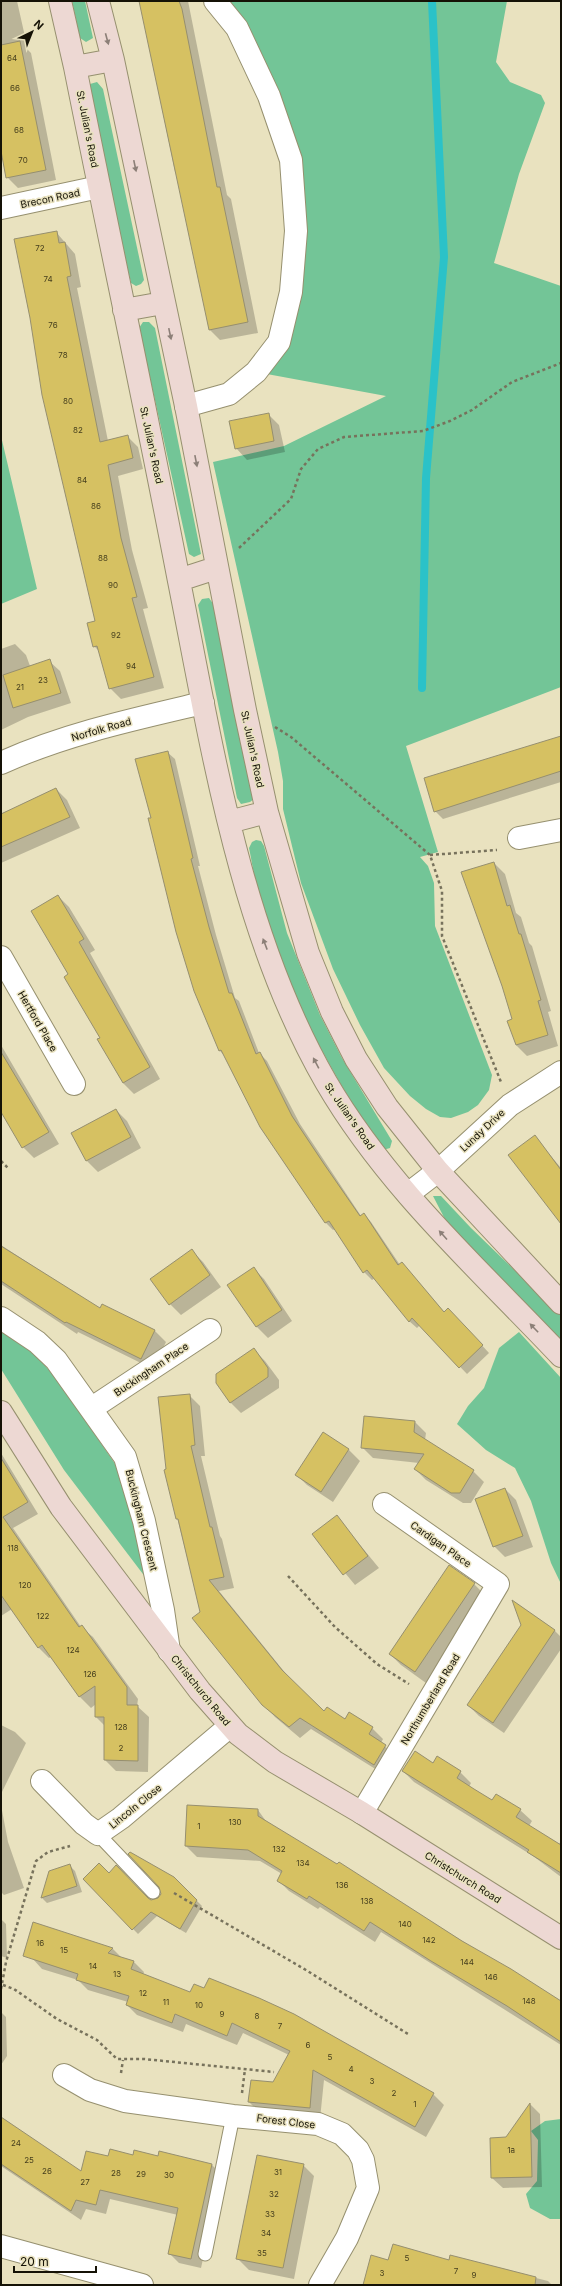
<svg xmlns="http://www.w3.org/2000/svg" width="562" height="2286" viewBox="0 0 562 2286" font-family="Inter,sans-serif">
<style>
.green{fill:#73c597}
.shadow{fill:#0003}
.lines{fill:none;stroke-linecap:round;stroke-linejoin:round}
.stream{stroke:#2bc2c8;stroke-width:8}
.building{fill:#d6c162;stroke:#968f6f}
.lane-casing{stroke:#96906f;stroke-width:15}
.street-casing{stroke:#96906f;stroke-width:24}
.secondary-casing{stroke:#96906f;stroke-width:24}
.path{stroke:#77725c;stroke-width:2.5;stroke-dasharray:3 3;stroke-linecap:butt}
.lane{stroke:#fff;stroke-width:13}
.street{stroke:#fff;stroke-width:22}
.secondary{stroke:#edd8d3;stroke-width:22}
.oneway{fill:#8c7f77}
.labels{text-anchor:middle;stroke-width:3;stroke-linejoin:round;paint-order:stroke}
.number-label{font-size:8px;fill:#453e1d}
.street-label{font-size:10px;fill:#151206;stroke:#e9e2bf}
</style>
<rect width="100%" height="100%" fill="#e9e2bf"/>
<path class="green" d="M72 1H85L93 38 86 42 80 38Z
M215 1H507L496 62 510 82 541 95 545 103 519 174 494 263 561 286V687L406 746 438 852 420 857 428 866 434 883 435 926 492 1075 489 1090 478 1105 468 1112 451 1118 440 1117 426 1109 410 1096 384 1068 360 1025 333 969 301 883 283 809V781L278 752 213 462 284 446 386 396 256 372 279 342 291 160Z
M97 82 103 89 144 280 141 284 136 286 131 283 86 89 90 84Z
M143 322H149L155 328 201 554 194 557 189 554 139 328Z
M1 436 37 589 1 604Z
M209 598 214 605 254 799 250 802 241 804 237 798 198 605 202 599Z
M256 840 261 841 264 846 287 933 320 1015 342 1058 392 1141 390 1148 383 1150C331 1075 287 992 261 904 255 886 253 866 249 848L252 842Z
M433 1196H441L471 1228 561 1315V1340L449 1227Z
M1 1327 25 1343 56 1378 120 1471 149 1582 64 1470 1 1369Z
M519 1332 561 1378V1584L551 1563 531 1501 515 1468 486 1450 457 1424 468 1406 484 1388 499 1348Z
M561 2119V2219H550L530 2208 526 2194 537 2181 538 2140 531 2131 545 2121Z"/>
<path class="shadow" d="M1 1H17L28 50 31 53 56 180 18 188 7 177 1 146Z
M140 1H188L227 195 231 199 258 333 220 340 209 329 179 176 175 172Z
M56 232 75 254 81 287 77 288 108 441 127 436 138 447 143 469 118 476 132 550 148 608 143 609 164 688 121 699 110 688 100 652 94 646 96 621Z
M268 414 279 425 285 452 247 460 236 448Z
M15 644 26 655 30 666 49 661 60 671 71 703 28 717 1 730V649Z
M561 738V782L443 819 435 811Z
M167 752 175 759 200 866H198L216 935 235 998 239 1001 259 1053 267 1061 300 1124 361 1216 364 1214 371 1222 400 1265 402 1263 445 1313 456 1317 489 1353 467 1374 420 1325 417 1328 409 1321 375 1278 372 1280 364 1272 335 1229 333 1230 326 1223 261 1127 225 1056 220 1051 152 819Z
M56 789 67 800 80 828 1 863V814Z
M494 863 505 874 516 913 521 917 529 943 532 946 551 1011 548 1012 558 1046 527 1056 516 1045Z
M58 896 69 907 95 950 90 953 160 1079 134 1094 123 1083 70 975Z
M1 1045 59 1144 34 1158 23 1147 1 1110Z
M116 1110 127 1121 141 1148 98 1172 87 1161Z
M534 1136 561 1168V1220Z
M1 1245 100 1310 102 1306 155 1331 166 1342 153 1369 78 1332 77 1334 1 1284Z
M192 1251 203 1262 221 1287 181 1315 170 1304Z
M253 1268 264 1279 292 1321 268 1338 257 1327 229 1285Z
M254 1350 265 1361 279 1380V1388L241 1413 230 1402Z
M189 1395 200 1406 205 1456H201L220 1536 222 1539 234 1588 219 1591 291 1680 325 1712 372 1728 383 1739 381 1743 397 1757 385 1775 311 1729 300 1738 275 1717 264 1705 201 1612 165 1470H167Z
M415 1422 426 1433 425 1440 473 1471 484 1482 471 1503H463L426 1480 415 1469 419 1463 373 1458 362 1447Z
M349 1450 360 1461 333 1502 307 1485 296 1474Z
M1 1453 38 1514 13 1528 81 1627 93 1637 138 1699 137 1706 149 1717 148 1772 116 1771 105 1760V1726L96 1717V1704L91 1708 80 1697 51 1657 49 1658 38 1647 12 1609 1 1616Z
M505 1489 516 1500 533 1547 505 1557 494 1546Z
M337 1517 379 1568 355 1585 313 1534Z
M474 1584 485 1595 426 1683 401 1665 390 1654Z
M514 1602 555 1631 561 1637V1649L504 1733 479 1716 468 1705 522 1625Z
M1 1725 15 1732 26 1743 2 1792Z
M433 1764 460 1772 471 1783 469 1787 493 1802 496 1795 520 1810 532 1821 529 1826 559 1844 561 1841V1877L533 1856 414 1782 403 1771Z
M1 1805 8 1842 24 1888 4 1895 1 1892Z
M258 1810 268 1824 338 1866 339 1864 561 2003V2045L381 1932 375 1942 320 1907 318 1909 289 1891 278 1880 282 1874 260 1861 197 1857 186 1846Z
M70 1866 75 1871 82 1892 47 1903 42 1898 50 1872Z
M109 1875 151 1901 159 1899 173 1877 202 1906 186 1933 157 1916 138 1934 84 1879Z
M1 1919 6 1924 7 1958 1 1956Z
M34 1923 113 1949 122 1958 133 1961 144 1972 143 1975 433 2094 444 2105 426 2137 324 2080 320 2119 260 2113 249 2102 274 2083 289 2055 243 2033 237 2045 186 2024 183 2032 137 2015 127 2005 128 2002 88 1990 78 1980 42 1969 32 1958Z
M1 2012 6 2017 7 2056 1 2065Z
M530 2104 540 2114 542 2187 503 2188 492 2178 506 2138Z
M1 2118 82 2173 109 2158 159 2157 160 2152 212 2165 222 2175 201 2268 179 2263 169 2253 178 2215 110 2199 106 2214 86 2209 81 2220 1 2166Z
M303 2165 314 2176 294 2279 249 2270 238 2259Z
M451 2257 548 2281 552 2285H364L389 2261H450Z"/>
<g class="lines">
<path class="stream" d="M422 688 426 478 444 257 432 1"/>
</g>
<path class="building" d="M139 1H179L182 9 217 187H220L248 322 209 330Z
M20 41 46 170 6 178 1 151V45Z
M57 231 59 243 65 242 71 276 67 277 100 442 128 435 133 458 108 465 121 538 137 597 132 598 154 677 109 689 97 646 93 647 87 623 95 621 42 395 30 318 14 239Z
M269 413 274 441 235 449 229 421Z
M50 659 61 693 13 708 3 675Z
M561 736V771L434 812 424 778Z
M168 751 193 858 191 859 209 927 229 993H232L256 1054 260 1052 292 1116 324 1164 360 1216 364 1213 398 1265 402 1262 444 1312 448 1308 483 1345 459 1368 412 1318 409 1322 367 1270 363 1273 329 1221 325 1223 260 1127 221 1050 219 1051 194 991 176 932 148 818H151L135 759Z
M56 788 70 817 1 847V814Z
M494 862 507 906 510 905 519 934H521L541 1000 538 1001 548 1035 516 1045 507 1021 512 1019 502 986 461 872Z
M58 895 84 939 79 942 150 1067 123 1083 97 1039 100 1038 64 977 68 974 31 911Z
M1 1052 49 1132 22 1148 1 1112Z
M116 1109 131 1137 86 1161 71 1133Z
M535 1135 561 1170V1224L508 1155Z
M1 1246 100 1308 102 1304 155 1330 141 1359 66 1322 65 1323 1 1281Z
M192 1249 210 1275 169 1305 150 1279Z
M254 1267 282 1310 256 1327 227 1285Z
M254 1348 268 1368V1377L230 1403 216 1383V1374Z
M190 1394 195 1445 191 1446 210 1527H212L224 1577 209 1580 282 1670 324 1711 327 1707 345 1719 349 1712 373 1727 369 1734 386 1745 374 1765 300 1718 289 1727 262 1705 192 1618 200 1612 178 1519H176L164 1470 166 1469 158 1397Z
M364 1416 415 1421 414 1432 474 1470 460 1493H451L414 1469 424 1454 361 1448Z
M323 1432 349 1449 321 1492 295 1475Z
M1 1458 28 1502 3 1517 79 1627 82 1625 127 1687V1705H138V1761L104 1760V1717H95V1686L79 1697 42 1645 38 1648 1 1595Z
M505 1488 523 1536 493 1547 475 1499Z
M337 1515 368 1556 343 1575 312 1534Z
M449 1565 475 1583 415 1672 389 1654Z
M512 1600 555 1630 493 1723 467 1705 521 1625Z
M415 1751 433 1763 437 1756 461 1771 457 1778 474 1789 492 1800 496 1794 521 1809 516 1817 561 1845V1873L527 1852 529 1850 402 1771Z
M187 1805 258 1809V1816L337 1864 339 1862 462 1941 511 1969 561 2001V2042L507 2006 431 1961 370 1922 364 1931 309 1896 307 1899 277 1881 282 1871 248 1850 185 1846Z
M130 1852 174 1877 197 1900 180 1929 151 1912 132 1930 83 1879 99 1863 109 1873 116 1865 148 1898 151 1900 158 1898 161 1894 159 1887 128 1854Z
M70 1864 77 1886 41 1898 49 1871Z
M33 1922 113 1948 108 1953 134 1961 131 1969 190 1992 194 1984 204 1988 209 1978 259 1998 294 2014 434 2093 415 2127 313 2070 310 2108 248 2102 251 2080 273 2082 290 2051 232 2023 227 2036 175 2014 172 2023 126 2005 129 1996 76 1980 78 1974 23 1956Z
M530 2103 532 2177 491 2178 490 2138 506 2137Z
M1 2117 81 2171 86 2151 108 2156 110 2149 133 2155 134 2150 158 2156 159 2151 212 2164 191 2259 168 2254 178 2208 100 2190 96 2205 76 2200 71 2211 1 2164Z
M257 2155 304 2164 283 2268 236 2259Z
M393 2244 449 2260 450 2255 536 2277 535 2285H363L371 2255 388 2260Z"/>
<g class="lines">
<defs>
<path id="lane" d="M98 1834 153 1892
M205 2254 233 2116"/>
<path id="street" d="M1 208 99 187
M186 406 229 394 256 372 279 342 291 292 296 231 291 160 269 96 237 28 215 1
M1 763C65 734 135 719 203 703
M519 838 561 830
M1 957 74 1084
M408 1194 438 1171 510 1105 561 1072
M1 1318 37 1342 56 1360 125 1457 144 1521 163 1610 169 1651
M92 1408 210 1330
M42 1781 84 1824 98 1834 121 1818 230 1726
M362 1813 498 1584 384 1504
M64 2075 90 2090 125 2101 233 2116 318 2124 342 2134 358 2150 363 2160 368 2188 347 2238 320 2285
M1 2246 142 2285"/>
<path id="secondary" d="M60 1 75 67C109 238 146 409 179 581 212 747 240 933 326 1082 387 1187 479 1269 561 1356
M98 1 113 60 186 406 245 710 267 812 308 953 332 1012 356 1059 387 1107 438 1171 561 1303
M75 67 113 60
M124 310 163 303
M179 580 216 568
M229 822 267 812
M1 1412 61 1507 200 1691 238 1734 275 1762 362 1813 561 1938"/>
</defs>
<use href="#lane" class="lane-casing"/>
<use href="#street" class="street-casing"/>
<use href="#secondary" class="secondary-casing"/>
<path class="path" d="M239 548 291 499 301 469 318 449 344 437 423 431 450 421 472 410 512 382 561 363
M275 727 291 737 430 855 442 891V936L501 1082
M430 855 497 850
M1 1161 8 1168
M288 1576 335 1627 377 1664 409 1684
M174 1893 306 1970 408 2034
M3 1985 14 1989 57 2019 97 2040 117 2059H144L274 2072
M1 1989 6 1962 36 1861 48 1852 70 1846
M121 2073 123 2060
M242 2093 245 2069"/>
<use href="#lane" class="lane"/>
<use href="#street" class="street"/>
<use href="#secondary" class="secondary"/>
</g>
<defs><path id="oneway-solid" d="M-6-.8H1V-3.2L6.5 0L1 3.2V.8H-6Z"/></defs>
<g class="oneway">
<use href="#oneway-solid" transform="translate(107 39) rotate(75)"/>
<use href="#oneway-solid" transform="translate(135 166) rotate(78)"/>
<use href="#oneway-solid" transform="translate(170 334) rotate(78)"/>
<use href="#oneway-solid" transform="translate(196 461) rotate(79)"/>
<use href="#oneway-solid" transform="translate(265 944) rotate(-111)"/>
<use href="#oneway-solid" transform="translate(316 1063) rotate(-118)"/>
<use href="#oneway-solid" transform="translate(443 1235) rotate(-132)"/>
<use href="#oneway-solid" transform="translate(534 1328) rotate(-134)"/>
</g>
<g class="labels">
<g class="number-label">
<text x="12" y="61">64</text>
<text x="15" y="91">66</text>
<text x="19" y="133">68</text>
<text x="23" y="163">70</text>
<text x="40" y="251">72</text>
<text x="48" y="282">74</text>
<text x="53" y="328">76</text>
<text x="63" y="358">78</text>
<text x="68" y="404">80</text>
<text x="78" y="433">82</text>
<text x="82" y="483">84</text>
<text x="96" y="509">86</text>
<text x="103" y="561">88</text>
<text x="113" y="588">90</text>
<text x="116" y="638">92</text>
<text x="131" y="669">94</text>
<text x="43" y="683">23</text>
<text x="20" y="690">21</text>
<text x="13" y="1551">118</text>
<text x="25" y="1588">120</text>
<text x="43" y="1619">122</text>
<text x="73" y="1653">124</text>
<text x="90" y="1677">126</text>
<text x="121" y="1730">128</text>
<text x="121" y="1751">2</text>
<text x="235" y="1825">130</text>
<text x="199" y="1829">1</text>
<text x="279" y="1852">132</text>
<text x="303" y="1866">134</text>
<text x="342" y="1888">136</text>
<text x="367" y="1904">138</text>
<text x="405" y="1927">140</text>
<text x="429" y="1943">142</text>
<text x="40" y="1946">16</text>
<text x="64" y="1953">15</text>
<text x="467" y="1965">144</text>
<text x="93" y="1969">14</text>
<text x="117" y="1977">13</text>
<text x="491" y="1980">146</text>
<text x="143" y="1996">12</text>
<text x="529" y="2004">148</text>
<text x="166" y="2005">11</text>
<text x="199" y="2008">10</text>
<text x="222" y="2017">9</text>
<text x="257" y="2019">8</text>
<text x="280" y="2029">7</text>
<text x="308" y="2048">6</text>
<text x="330" y="2060">5</text>
<text x="351" y="2072">4</text>
<text x="372" y="2084">3</text>
<text x="394" y="2096">2</text>
<text x="415" y="2107">1</text>
<text x="16" y="2146">24</text>
<text x="511" y="2153">1a</text>
<text x="29" y="2163">25</text>
<text x="47" y="2174">26</text>
<text x="278" y="2175">31</text>
<text x="116" y="2176">28</text>
<text x="141" y="2177">29</text>
<text x="169" y="2178">30</text>
<text x="85" y="2185">27</text>
<text x="274" y="2197">32</text>
<text x="270" y="2217">33</text>
<text x="266" y="2236">34</text>
<text x="262" y="2256">35</text>
<text x="407" y="2261">5</text>
<text x="456" y="2274">7</text>
<text x="382" y="2276">3</text>
<text x="474" y="2278">9</text>
</g>
<g class="street-label">
<text transform="translate(88 129) rotate(79)" y="4">St. Julian's Road</text>
<text transform="translate(50 198) rotate(-12)" y="4">Brecon Road</text>
<text transform="translate(152 445) rotate(78)" y="4">St. Julian's Road</text>
<text transform="translate(101 729) rotate(-16)" y="4">Norfolk Road</text>
<text transform="translate(253 749) rotate(78)" y="4">St. Julian's Road</text>
<text transform="translate(38 1021) rotate(60)" y="4">Hertford Place</text>
<text transform="translate(350 1116) rotate(55)" y="4">St. Julian's Road</text>
<text transform="translate(482 1130) rotate(-43)" y="4">Lundy Drive</text>
<text transform="translate(151 1369) rotate(-34)" y="4">Buckingham Place</text>
<text transform="translate(142 1520) rotate(76)" y="4">Buckingham Crescent</text>
<text transform="translate(441 1544) rotate(35)" y="4">Cardigan Place</text>
<text transform="translate(201 1690) rotate(51)" y="4">Christchurch Road</text>
<text transform="translate(430 1699) rotate(-59)" y="4">Northumberland Road</text>
<text transform="translate(135 1806) rotate(-39)" y="4">Lincoln Close</text>
<text transform="translate(463 1877) rotate(32)" y="4">Christchurch Road</text>
<text transform="translate(286 2121) rotate(7)" y="4">Forest Close</text>
</g>
</g>
<rect width="562" height="2286" fill="none" stroke="#151206" stroke-width="4"/>
<g transform="translate(32 32) rotate(43)" stroke="#e9e2bf" stroke-width="3" paint-order="stroke">
<path d="M0-3L7 15L0 10L-7 15Z" fill="#151206"/>
<text y="-6" font-size="11" font-weight="bold" text-anchor="middle" fill="#151206">N</text>
</g>
<path d="M14 2266v6h82v-6" fill="none" stroke="#151206" stroke-width="2"/>
<text x="20" y="2266" font-size="12" fill="#151206" stroke="#e9e2bf" stroke-width="3" paint-order="stroke">20 m</text>
</svg>
